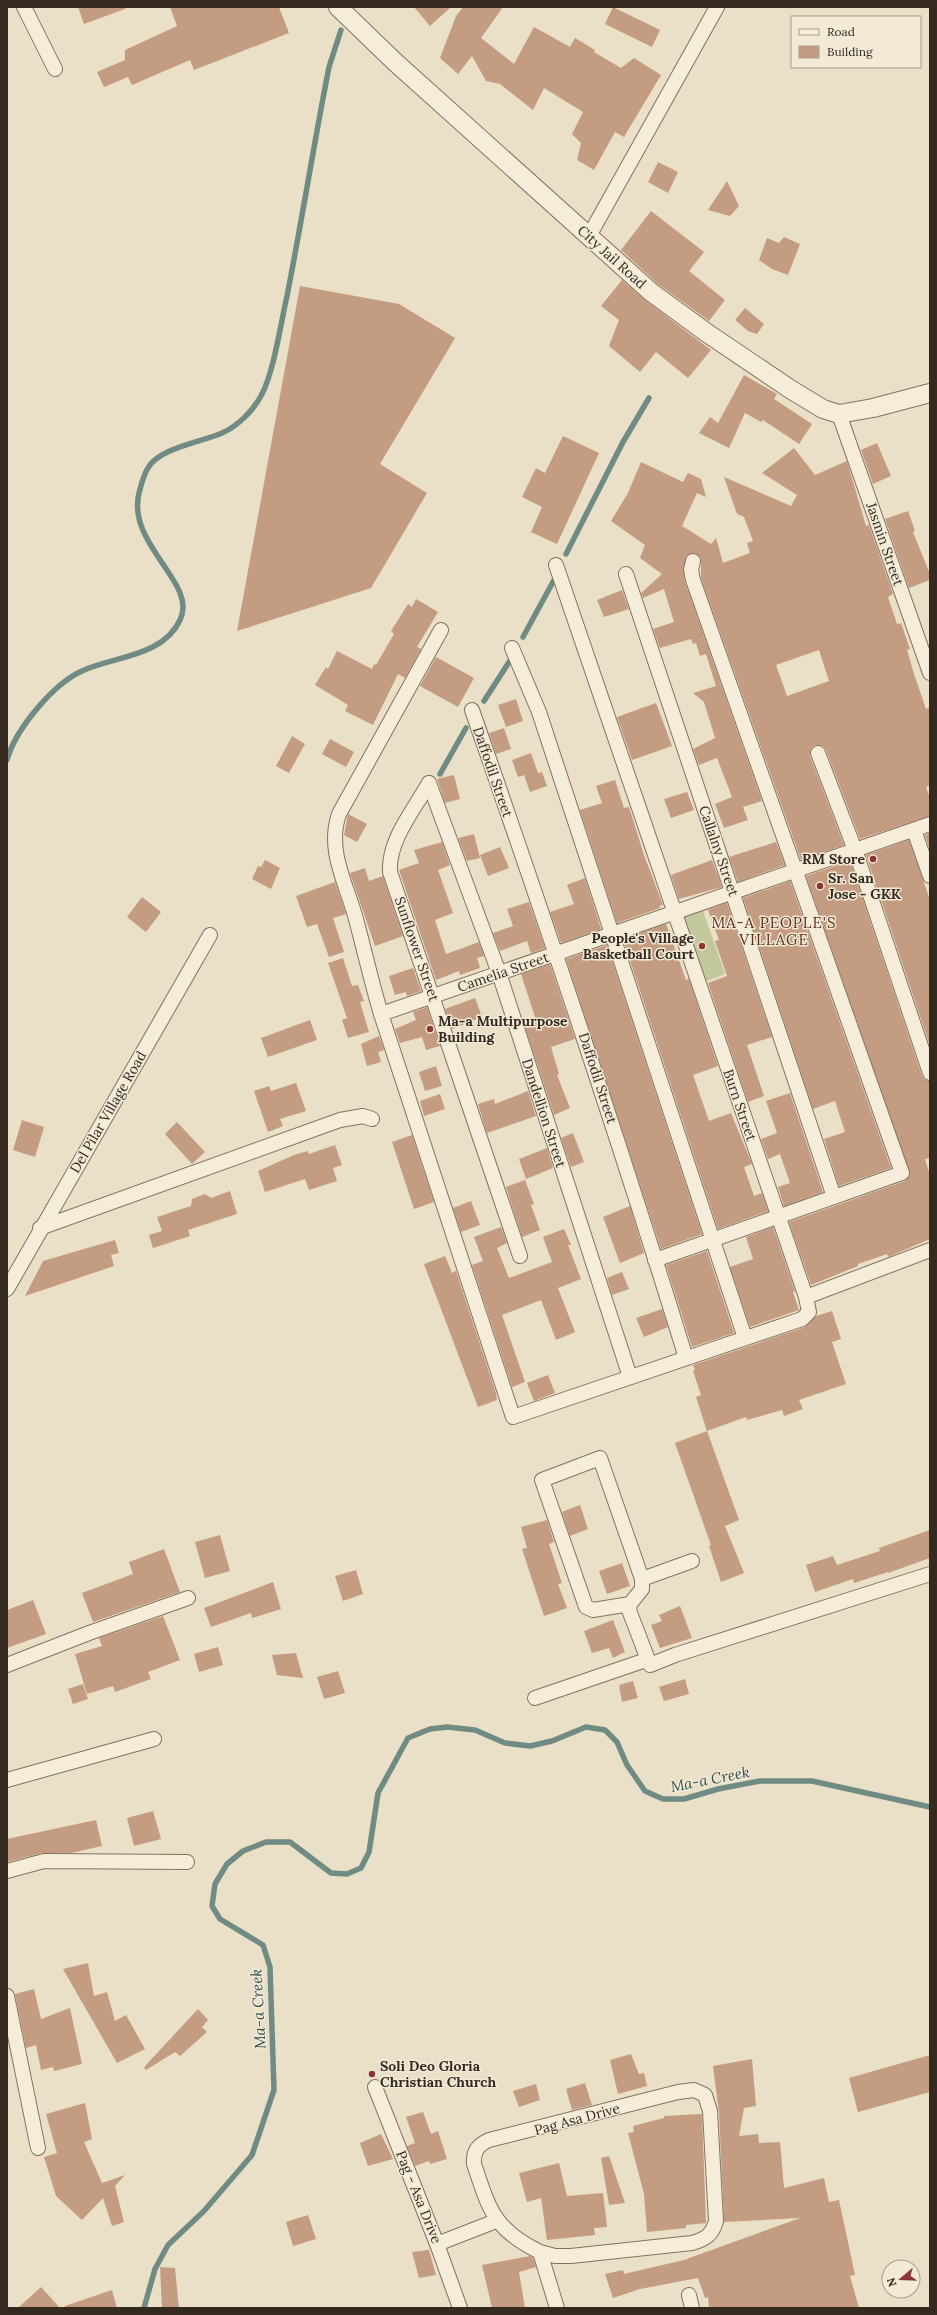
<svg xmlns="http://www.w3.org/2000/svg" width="937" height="2315" font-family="Lora,serif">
<rect width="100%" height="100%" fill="#eadfc7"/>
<polygon fill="#c2c79c" points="703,911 725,974 701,983 679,919"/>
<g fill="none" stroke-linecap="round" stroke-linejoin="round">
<g stroke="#6f8b84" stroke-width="5.5">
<polyline points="566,554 623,442 649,398"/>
<polyline points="523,637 554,580"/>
<polyline points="484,701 511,659"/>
<path d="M7 760C15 730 53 684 82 671 114 656 163 657 180 620 199 582 123 544 140 489 142 482 144 474 148 468 159 448 202 442 222 433 238 426 254 410 262 394 274 371 281 322 287 296 302 220 314 143 329 67L341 30"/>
<polyline points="440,774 466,728"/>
<polyline points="144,2308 155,2269 168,2245 204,2211 252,2155 274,2090 270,1967 263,1945 220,1919 212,1906 215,1884 227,1864 243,1851 266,1842 290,1842 331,1873 347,1874 361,1868 369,1852 378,1793 408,1738 430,1729 447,1727 475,1730 505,1743 530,1746 552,1741 586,1727 605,1730 617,1742 627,1765 645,1791 663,1799 684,1799 718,1789 760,1781 812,1781 930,1807"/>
</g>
</g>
<g fill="#c49c81" fill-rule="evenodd">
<polygon points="78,7 125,7 125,9 84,24"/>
<polygon points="170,7 279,7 289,33 194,70 190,60 132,85 128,77 104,87 97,72 125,60 125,50 177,26"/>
<polygon points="414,7 451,7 430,26"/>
<polygon points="463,7 503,7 481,38 514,64 534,27 570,47 575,38 595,50 594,52 621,68 634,58 661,75 624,137 615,132 594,170 577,160 581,143 572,134 583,112 544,88 533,110 500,84 486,81 472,56 458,74 440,58 456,16"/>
<polygon points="613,7 660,30 652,47 605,24"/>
<polygon points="658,162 678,172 668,193 648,182"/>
<polygon points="727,181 739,206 730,216 708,210"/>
<polygon points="651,211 704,252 689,271 725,300 709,321 658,284 621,250"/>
<polygon points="784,237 800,244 788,275 772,269 759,260 767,238 779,243"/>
<polygon points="622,280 645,300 711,350 688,378 656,352 640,372 609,346 619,320 601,306"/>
<polygon points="300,286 399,304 455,338 380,464 427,493 371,588 237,631"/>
<polygon points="745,308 764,324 757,334 748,331 735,320"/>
<polygon points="744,375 777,394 774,399 812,424 799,444 763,420 761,422 745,413 729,448 699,433 710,417 718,423"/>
<polygon points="563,436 599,453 557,544 531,532 542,507 522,497 536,468 545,473"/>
<polygon points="877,443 891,476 873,484 861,450"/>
<path d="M794 448 815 475 847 461 866 526 869 525 893 594 888 597 897 624 901 623 910 649 907 650 914 674 926 709 930 707V785L926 787 930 798V816L860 839 826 750 823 746 815 745 811 748 810 756 844 845 801 860 701 578V558L694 553 687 556 683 568 685 582 762 801 743 807 748 820 724 828 715 804 732 797 717 758 699 765 693 749 715 738 704 702 693 693 716 686 706 654 700 656 696 643 693 644 691 639 660 648 653 629 674 622 664 589 643 598 641 593 662 574 640 558 645 545 611 521 628 493 641 462 683 482 688 473 701 479 706 497 697 493 682 526 711 544 716 538 723 563 750 553 747 543 753 541 744 517 737 514 724 477 791 506 797 495 762 473ZM819 650 829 681 787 696 776 665Z"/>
<polygon points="908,511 915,531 913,532 930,574 930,580 909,588 885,519"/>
<polygon points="622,590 629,609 604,617 597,600"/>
<polygon points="416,599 438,612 417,647 421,649 405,678 398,674 373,725 345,711 348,705 315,685 326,667 328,669 337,651 372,669 374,664 376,665 394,634 391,631 408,604 412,607"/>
<polygon points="436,657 474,678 458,707 420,686"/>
<polygon points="516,699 523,721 506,727 498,705"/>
<polygon points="656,703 672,746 632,760 617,717"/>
<polygon points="504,728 511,749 496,754 489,733"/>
<polygon points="292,736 305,744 289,773 276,766"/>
<polygon points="330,739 354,752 346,767 322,754"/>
<polygon points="531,753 538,773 542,772 547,786 530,792 524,775 518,777 512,760"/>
<polygon points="454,775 460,799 445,803 437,779"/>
<polygon points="615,780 624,808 629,807 644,855 663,905 659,906 660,908 617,923 580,810 602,803 596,786"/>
<polygon points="687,792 694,810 671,818 664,799"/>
<polygon points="348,814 367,824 357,842 344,835"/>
<polygon points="930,833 930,850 925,835"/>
<polygon points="474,834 480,858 467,861 458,838"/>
<polygon points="909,840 930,900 930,1046 866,855"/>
<polygon points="442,842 450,865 438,870 453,913 435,920 446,954 479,942 484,956 477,958 480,968 460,975 459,971 436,980 399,870 419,863 414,850"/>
<polygon points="776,842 785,865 738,882 729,857"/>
<polygon points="500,847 509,868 488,876 480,855"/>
<polygon points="265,860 280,868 271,889 252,879 258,866 261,867"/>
<polygon points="712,860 722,887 679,899 671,875"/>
<polygon points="850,861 922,1076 925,1080 930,1081 930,1158 925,1159 930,1175 930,1239 888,1257 887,1254 858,1264 858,1266 811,1285 789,1222 905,1181 910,1174 806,876"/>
<polygon points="365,868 369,881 383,876 403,936 375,946 350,873"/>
<polygon points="585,878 601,929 561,943 550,912 574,904 567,885"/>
<polygon points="790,881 891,1168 839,1186 824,1139 845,1132 835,1101 813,1109 743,898"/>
<polygon points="335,882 346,914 333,918 344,952 329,957 317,924 307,927 296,896"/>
<polygon points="142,897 161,912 146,932 127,917"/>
<polygon points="529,902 545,948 531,953 527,941 500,951 493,933 513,926 507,909"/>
<polygon points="727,903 772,1037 747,1045 764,1096 748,1102 708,983 727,976 715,941 719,940 708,910"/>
<polygon points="666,924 686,980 689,979 718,1066 693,1075 709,1121 731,1113 752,1164 744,1167 754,1196 762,1193 768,1211 718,1229 623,939"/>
<polygon points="607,945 702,1234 661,1249 566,959"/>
<polygon points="343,958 352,986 358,985 364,1001 360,1002 369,1032 348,1038 342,1020 347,1018 328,963"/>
<polygon points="550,964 575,1039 551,1047 559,1074 557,1075 570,1108 554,1115 524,1024 536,1020 521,974"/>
<polygon points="413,968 421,991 407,996 406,992 395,995 389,976"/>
<polygon points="475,998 482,1017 452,1029 445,1009"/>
<polygon points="427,1007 440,1046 426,1050 422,1037 400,1043 395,1029 416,1020 413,1012"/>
<polygon points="310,1020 317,1040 268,1057 261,1038"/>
<polygon points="379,1036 384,1050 378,1052 381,1062 367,1066 361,1044"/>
<polygon points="436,1066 442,1086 425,1091 419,1072"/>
<polygon points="296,1083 306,1111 280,1119 283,1126 268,1132 254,1091 269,1086 271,1091"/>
<polygon points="528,1091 536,1116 487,1133 478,1104 494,1099 495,1104"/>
<polygon points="790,1093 823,1192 784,1206 778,1187 790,1183 780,1154 768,1159 761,1139 777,1133 766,1101"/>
<polygon points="440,1094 445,1109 424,1116 420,1101"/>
<polygon points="22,1120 44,1127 35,1157 13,1150"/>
<polygon points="177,1122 205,1152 192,1164 165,1134"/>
<polygon points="573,1133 584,1162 571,1167 561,1138"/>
<polygon points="412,1135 434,1202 414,1209 392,1142"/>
<polygon points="335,1145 342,1165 333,1168 337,1181 309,1190 305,1179 265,1192 258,1171 294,1155 308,1151 309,1154"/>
<polygon points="547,1148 553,1168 526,1179 519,1159"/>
<polygon points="525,1180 534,1204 531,1205 540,1230 522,1237 506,1187"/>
<polygon points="230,1191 237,1214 188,1230 190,1236 153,1248 149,1235 162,1231 157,1217 191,1206 192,1199 205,1194 211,1198"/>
<polygon points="471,1201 480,1225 461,1232 453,1208"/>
<polygon points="630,1206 644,1253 620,1263 603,1217"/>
<polygon points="501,1227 507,1243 497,1248 509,1278 552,1262 543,1237 564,1229 571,1245 568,1245 581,1279 558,1288 575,1332 556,1340 541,1300 502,1315 525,1382 512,1387 472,1265 483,1261 474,1237"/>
<polygon points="773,1227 795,1291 793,1292 799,1310 750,1327 730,1267 753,1259 746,1237"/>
<polygon points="115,1240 119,1253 111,1255 114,1266 25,1296 43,1261"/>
<polygon points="707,1251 734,1333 692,1347 666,1265"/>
<polygon points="445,1256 452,1273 456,1271 496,1393 497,1400 478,1407 424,1264"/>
<polygon points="622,1272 629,1289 612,1295 607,1278"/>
<polygon points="662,1309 668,1327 644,1337 636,1318"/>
<polygon points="832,1311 841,1339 832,1342 846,1384 799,1400 803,1409 784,1416 782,1410 747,1420 746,1417 707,1431 696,1397 701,1395 693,1371 695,1370 693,1365 805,1327 816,1316"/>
<polygon points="548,1375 555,1393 534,1401 527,1383"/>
<polygon points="707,1431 739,1520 725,1526 744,1573 721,1582 709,1546 711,1545 675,1443"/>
<polygon points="580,1505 588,1529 570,1536 562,1512"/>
<polygon points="547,1520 554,1542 549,1544 562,1583 558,1584 567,1608 544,1616 522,1549 527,1548 521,1527"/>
<polygon points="930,1530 930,1558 888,1573 888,1572 854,1583 853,1579 815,1592 806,1565 833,1556 837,1565 880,1551 879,1548"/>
<polygon points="220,1535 230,1571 205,1578 195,1542"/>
<polygon points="164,1549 180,1592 93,1622 82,1593 133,1574 129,1562"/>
<polygon points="622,1563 630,1586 607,1594 599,1571"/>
<polygon points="356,1570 363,1594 343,1601 335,1576"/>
<polygon points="273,1582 281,1609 252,1618 251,1613 211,1627 204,1608"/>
<polygon points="33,1600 46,1634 7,1648 7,1610"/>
<polygon points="680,1606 692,1638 660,1648 651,1625 662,1621 659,1615"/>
<polygon points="163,1616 180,1660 148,1672 151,1679 115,1692 113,1686 87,1694 75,1654 102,1646 99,1638"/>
<polygon points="613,1620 625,1652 613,1658 609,1648 592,1653 584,1631"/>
<polygon points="218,1647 223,1665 199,1672 194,1654"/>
<polygon points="296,1653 303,1678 277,1675 272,1655"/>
<polygon points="338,1671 345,1693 324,1699 317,1677"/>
<polygon points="685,1679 689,1694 664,1701 659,1687"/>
<polygon points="633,1681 638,1698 622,1702 619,1685"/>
<polygon points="83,1684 88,1699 73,1704 68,1689"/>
<polygon points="153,1811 161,1839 134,1846 127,1818"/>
<polygon points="96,1820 102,1846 71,1853 42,1853 7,1862 7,1839"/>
<polygon points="88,1963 94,1996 107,1992 115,2021 126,2015 145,2049 117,2063 63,1969"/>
<polygon points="34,1989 41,2019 70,2008 82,2064 54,2071 53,2067 41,2070 36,2045 26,2048 15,1994"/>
<polygon points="198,2009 208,2020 202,2027 207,2032 180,2056 175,2052 146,2070 144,2068 146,2065"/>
<polygon points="631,2054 639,2074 644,2073 647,2086 618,2094 610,2060"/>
<polygon points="930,2055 930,2092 858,2112 849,2078"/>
<polygon points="752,2059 756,2106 744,2108 739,2136 758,2134 759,2143 780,2142 784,2188 824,2178 829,2202 839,2200 855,2275 850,2276 859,2308 709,2308 708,2297 705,2298 698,2278 640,2289 613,2298 605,2274 623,2270 624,2274 684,2260 800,2218 724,2222 719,2113 713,2066"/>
<polygon points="585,2083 592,2105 572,2110 566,2089"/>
<polygon points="536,2084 540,2100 519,2107 513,2091"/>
<polygon points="85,2103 92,2139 84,2142 102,2183 125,2175 115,2186 124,2222 112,2226 103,2198 82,2220 56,2196 44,2157 57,2153 46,2114"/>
<polygon points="423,2112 431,2134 438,2131 447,2159 430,2164 429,2161 415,2166 407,2146 415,2143 406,2117"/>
<polygon points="702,2114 706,2223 686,2225 686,2228 647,2232 644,2194 628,2133 634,2132 633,2126 664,2118 664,2116"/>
<polygon points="381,2134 393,2159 368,2166 360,2143"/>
<polygon points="609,2156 625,2203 609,2205 601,2158"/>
<polygon points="559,2163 567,2196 603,2193 607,2227 594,2228 595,2235 547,2240 541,2198 527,2202 519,2173"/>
<polygon points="308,2215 316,2239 293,2246 286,2222"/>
<polygon points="429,2250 436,2275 419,2278 412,2252"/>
<polygon points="530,2256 533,2258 536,2267 519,2272 525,2308 492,2308 482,2265"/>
<polygon points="160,2267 175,2268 179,2308 162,2308"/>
<polygon points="41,2287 60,2308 18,2308"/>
<polygon points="112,2290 117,2308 65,2308 65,2306"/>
</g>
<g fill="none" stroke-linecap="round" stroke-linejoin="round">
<defs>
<g id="minor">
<polyline points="24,7 55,69"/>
<polyline points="589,236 717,7"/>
<polyline points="839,414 930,673"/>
<polyline points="626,574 834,1197"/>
<path d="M441 630 339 814C326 852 348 886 357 923 365 953 372 984 381 1014L513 1417 802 1319 809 1312 806 1297 556 565"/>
<polyline points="512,648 539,712 745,1338"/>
<path d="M472 710C547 925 619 1140 686 1358"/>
<polyline points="818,753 855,850 930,1073"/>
<polyline points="429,783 499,973 630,1377"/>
<path d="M429 783C414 810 388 840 390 872L520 1256"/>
<polyline points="914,830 930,876"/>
<polyline points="381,1014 930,824"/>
<polyline points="40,1228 340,1120 363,1116 372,1119"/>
<polyline points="655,1260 902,1173 693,580 691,570 693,561"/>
<polyline points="7,1289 210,935"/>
<polyline points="806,1297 930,1250"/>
<polyline points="642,1579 692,1561"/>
<polyline points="630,1604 593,1610 586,1607 542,1480 600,1458 642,1579 642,1589 630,1604 629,1610 650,1665 675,1655 930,1574"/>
<polyline points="7,1665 89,1633 188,1598"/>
<polyline points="535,1698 646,1660"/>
<polyline points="7,1780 154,1739"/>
<polyline points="7,1871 44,1861 187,1862"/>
<polyline points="7,1996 38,2148"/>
<polyline points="375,2087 437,2244 460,2308"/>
<polyline points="437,2244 496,2221"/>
<path d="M540 2252 555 2256H571L692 2243C706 2239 712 2235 716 2221L710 2111 705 2095 694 2090 678 2092 489 2140C478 2145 473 2151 474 2164 489 2209 494 2230 540 2252L557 2308"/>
<polyline points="689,2295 692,2308"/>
</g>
<polyline id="tertiary" points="338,7 395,62 651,292 707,333 790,389 823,409 839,414 873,408 930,393"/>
</defs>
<use href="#minor" stroke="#84725e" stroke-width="16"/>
<use href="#tertiary" stroke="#84725e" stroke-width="20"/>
<use href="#minor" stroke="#f5edd9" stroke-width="14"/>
<use href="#tertiary" stroke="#f5edd9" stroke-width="18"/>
</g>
<g fill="#8c3436" stroke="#f2e9d6" stroke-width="1.5">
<circle cx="873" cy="859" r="4"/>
<circle cx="820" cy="886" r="4"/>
<circle cx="702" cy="946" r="4"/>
<circle cx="430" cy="1029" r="4"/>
<circle cx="372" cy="2074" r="4"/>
</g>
<g text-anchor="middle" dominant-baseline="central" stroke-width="3" stroke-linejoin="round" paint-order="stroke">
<g font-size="14" fill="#352a20" stroke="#f2e9d6">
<text transform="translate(612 257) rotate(42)">City Jail Road</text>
<text transform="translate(885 544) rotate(71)">Jasmin Street</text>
<text transform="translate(493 772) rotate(71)">Daffodil Street</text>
<text transform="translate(719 851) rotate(71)">Callalny Street</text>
<text transform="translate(417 949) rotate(71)">Sunflower Street</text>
<text transform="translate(503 972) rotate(-19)">Camelia Street</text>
<text transform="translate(598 1078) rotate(72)">Daffodil Street</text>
<text transform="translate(740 1105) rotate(71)">Burn Street</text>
<text transform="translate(108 1112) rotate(-60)">Del Pilar Village Road</text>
<text transform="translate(544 1113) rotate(72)">Dandellion Street</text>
<text transform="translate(577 2119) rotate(-15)">Pag Asa Drive</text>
<text transform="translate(419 2197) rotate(68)">Pag - Asa Drive</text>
</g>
<g font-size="14" font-weight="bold" fill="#352a20" stroke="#f2e9d6" text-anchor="start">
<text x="865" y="859" text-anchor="end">RM Store</text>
<text x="828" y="878">Sr. San<tspan x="828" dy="16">Jose - GKK</tspan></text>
<text x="694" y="938" text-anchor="end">People's Village<tspan x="694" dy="16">Basketball Court</tspan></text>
<text x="438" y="1021">Ma-a Multipurpose<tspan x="438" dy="16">Building</tspan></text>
<text x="380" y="2066">Soli Deo Gloria<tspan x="380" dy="16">Christian Church</tspan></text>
</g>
<g font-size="15" letter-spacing="1" fill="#5d3024" stroke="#f2e9d6">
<text x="774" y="922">MA-A PEOPLE'S<tspan x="774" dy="17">VILLAGE</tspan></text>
</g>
<g font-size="15" font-style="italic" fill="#315351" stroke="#f2e9d6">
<text transform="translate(710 1779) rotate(-11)">Ma-a Creek</text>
<text transform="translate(258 2009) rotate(-93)">Ma-a Creek</text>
</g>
</g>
<rect width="937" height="2315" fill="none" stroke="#352a20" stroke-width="16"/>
<rect x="791" y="16" width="130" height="52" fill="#f2e9d6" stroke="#a69d8d"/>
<rect x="799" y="29" width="20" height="6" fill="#f5edd9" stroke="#a69d8d"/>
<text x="827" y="36" font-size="12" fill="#352a20">Road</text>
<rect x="799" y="46" width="20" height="12" fill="#c49c81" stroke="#a69d8d"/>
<text x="827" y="56" font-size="12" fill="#352a20">Building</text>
<g transform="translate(901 2279) rotate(251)"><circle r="19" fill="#f2e9d6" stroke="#a69d8d"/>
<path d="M0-3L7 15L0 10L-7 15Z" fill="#8c3436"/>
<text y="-6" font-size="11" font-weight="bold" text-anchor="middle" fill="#352a20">N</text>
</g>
</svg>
